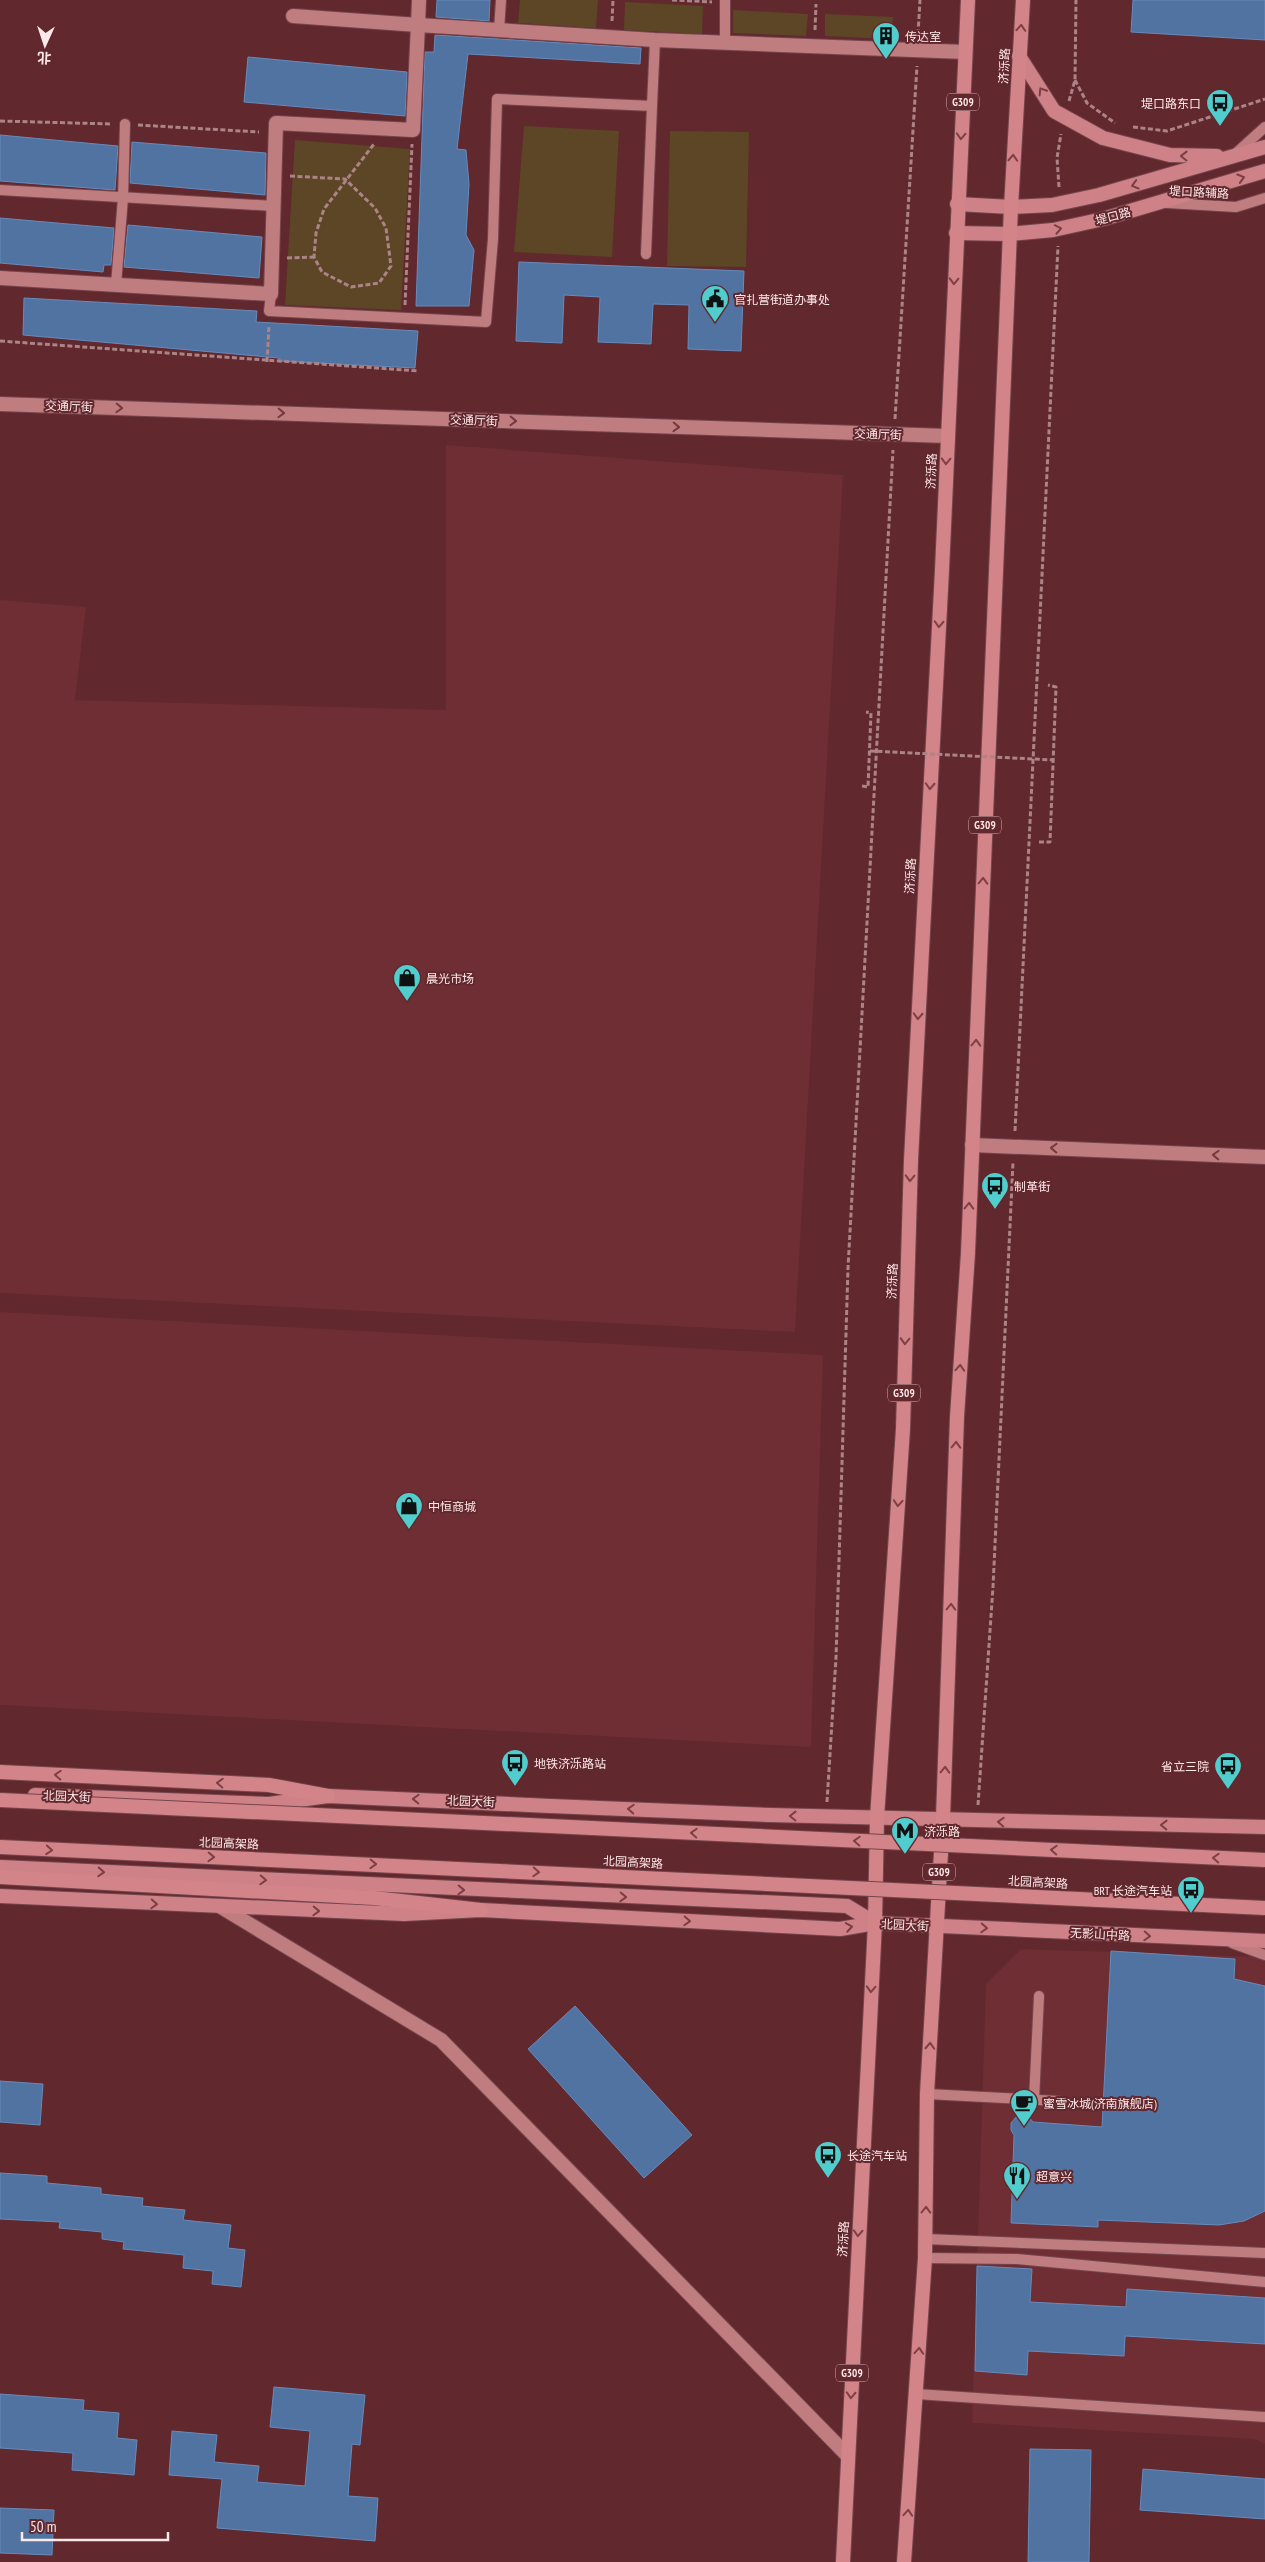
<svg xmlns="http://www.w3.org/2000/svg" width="1265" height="2562" font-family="'PT Sans Narrow','Noto Sans SC',sans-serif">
<rect width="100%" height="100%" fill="#61282e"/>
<g fill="#6f2d34">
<polygon points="446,445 843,475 795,1332 0,1293 0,600 86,607 75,700 446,710"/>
<polygon points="0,1312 823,1355 811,1747 0,1705"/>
<polygon points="1021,1949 1265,1957 1265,2444 1254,2439 972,2423 986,1984"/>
</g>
<g fill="#5c4625">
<polygon points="520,0 598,0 596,28 518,23"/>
<polygon points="625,2 703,6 702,34 624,30"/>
<polygon points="733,10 808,14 806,36 733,33"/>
<polygon points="825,14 893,17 891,39 825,36"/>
<polygon points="524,126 619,131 612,257 514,252"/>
<polygon points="670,131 749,132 746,267 667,266"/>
<polygon points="295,140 410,149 401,310 285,305"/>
</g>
<g fill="#5073a2" stroke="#678bbb">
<polygon points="437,0 490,0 489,21 436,17"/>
<polygon points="1133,0 1265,0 1265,40 1131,32"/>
<polygon points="435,35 641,48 640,64 468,54 457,149 466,150 469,184 466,235 474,250 469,306 416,306 425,52 434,52"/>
<polygon points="248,57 407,72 405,116 244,102"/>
<polygon points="0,135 118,146 115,190 0,181"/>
<polygon points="132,142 266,153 265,195 130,183"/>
<polygon points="0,218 114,228 111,265 104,265 103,272 0,263"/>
<polygon points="128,225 262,237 259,278 124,267"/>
<polygon points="519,262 744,271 741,351 688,349 689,305 653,304 651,344 598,342 600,297 564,295 562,343 516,341"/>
<polygon points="24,298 257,311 256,322 418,331 415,368 279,361 279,358 23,335"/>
<polygon points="1111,1951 1235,1959 1234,1979 1265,1986 1265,2211 1244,2221 1219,2225 1098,2220 1098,2227 1011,2223 1014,2135 1011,2130 1011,2123 1016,2117 1021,2115 1028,2116 1033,2122 1102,2127"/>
<polygon points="575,2006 692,2135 644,2178 528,2049"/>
<polygon points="0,2081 43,2084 40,2125 0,2122"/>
<polygon points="0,2173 47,2176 47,2183 101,2188 101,2194 143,2198 142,2206 185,2210 183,2220 231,2225 228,2248 245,2250 241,2287 212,2284 213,2271 183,2268 184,2255 123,2249 124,2242 102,2239 102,2232 59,2228 60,2222 0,2219"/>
<polygon points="977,2266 1032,2269 1030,2302 1126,2307 1127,2289 1265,2298 1265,2344 1125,2336 1124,2356 1028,2351 1027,2375 975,2371"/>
<polygon points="274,2387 365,2395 360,2445 352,2444 348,2496 378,2498 375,2541 217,2528 222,2479 169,2475 172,2431 217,2435 214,2462 259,2466 257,2482 305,2486 310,2431 270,2427"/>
<polygon points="0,2394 84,2400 83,2410 119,2413 117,2438 137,2440 134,2475 72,2470 73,2453 0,2448"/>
<polygon points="1030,2449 1091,2450 1089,2562 1028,2562"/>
<polygon points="1143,2469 1265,2479 1265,2519 1140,2510"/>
<polygon points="0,2508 54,2510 52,2555 0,2553"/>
</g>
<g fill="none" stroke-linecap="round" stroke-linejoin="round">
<defs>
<g id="service">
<polyline points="499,30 501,0"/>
<polyline points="725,42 725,0"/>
<polyline points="1234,155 1265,127"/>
<polyline points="0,190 274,206"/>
<polyline points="1167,203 1236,207 1265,198"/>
<polyline points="646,254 652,106"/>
<polyline points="116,285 123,198 125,124"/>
<polyline points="271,294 269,311 486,322 493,239 497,99 652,106 655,40"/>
<polyline points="1232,1943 1265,1955"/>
<polyline points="927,2094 1058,2101"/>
<polyline points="1034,2100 1039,1996"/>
<polyline points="925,2239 1265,2253"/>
<polyline points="925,2258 1017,2259 1265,2282"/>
<polyline points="916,2394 1265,2417"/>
</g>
<g id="minor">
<polyline points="293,16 418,25 419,0"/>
<polyline points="0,278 271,294 276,123 413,130 418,25 655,40 965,52"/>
<polyline points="0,404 947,436"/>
<polyline points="972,1145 1265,1157"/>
<polyline points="221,1907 441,2040 848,2456"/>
</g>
<g id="primary">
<polyline points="1019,56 1054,111 1103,138 1170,155 1217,156"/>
<polyline points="957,204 1011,207 1052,205 1099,195 1265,147"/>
<polyline points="956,233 1009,234 1053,230 1103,219 1265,171"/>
<path d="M35 1795 269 1804 328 1796C475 1802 623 1810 770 1815 935 1820 1100 1824 1265 1827"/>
<polyline points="0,1867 847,1906 875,1923"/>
<polyline points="0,1896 404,1914 481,1910 840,1929 875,1923 1265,1941"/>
</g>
<g id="trunk">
<polyline points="0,1772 269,1785 328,1796"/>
<polyline points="0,1877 374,1898 481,1910"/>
<polyline points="843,2562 875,1923 877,1818 903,1429 911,1160 942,570 968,0"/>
<polyline points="904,2562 925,2258 927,2094 943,1818 957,1417 968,1253 1011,207 1023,0"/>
</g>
</defs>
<use href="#service" stroke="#75454d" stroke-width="12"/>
<use href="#minor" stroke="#75454d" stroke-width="16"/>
<use href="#primary" stroke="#75454d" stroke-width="16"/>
<use href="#trunk" stroke="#75454d" stroke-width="16"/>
<g stroke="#ac8387" stroke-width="3" stroke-dasharray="5 2.5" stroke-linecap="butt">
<polyline points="672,0 712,2"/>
<polyline points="612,21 613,0"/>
<polyline points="815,30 816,4"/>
<polyline points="918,34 920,0"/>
<polyline points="1075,80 1087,103 1115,123"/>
<polyline points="1069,101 1075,80 1076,0"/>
<polyline points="0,121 112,124"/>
<polyline points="138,125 259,132"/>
<polyline points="1133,127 1167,131 1265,99"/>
<polyline points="290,176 345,179 375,208 386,228 391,266 379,283 351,287 322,272 314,257 316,233 324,209 374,144"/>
<polyline points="1059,187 1057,158 1061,134"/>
<polyline points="287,258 314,257"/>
<polyline points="405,305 412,144"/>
<polyline points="0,341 419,371"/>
<polyline points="267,362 269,325"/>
<polyline points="895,419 917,66"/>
<polyline points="862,786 868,787 871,713 866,712"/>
<polyline points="1039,842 1050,842 1056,687 1048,685"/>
<polyline points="1015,1131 1058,246"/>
<polyline points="827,1802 836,1658 848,1268 893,450"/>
<polyline points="978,1805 993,1587 1013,1162"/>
</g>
<use href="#service" stroke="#bf7d80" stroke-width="10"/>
<use href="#minor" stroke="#bf7d80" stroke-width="14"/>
<use href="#primary" stroke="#ce8287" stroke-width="14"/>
<use href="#trunk" stroke="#d38489" stroke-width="14"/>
<defs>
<g id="trunk-bridge">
<polyline points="0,1800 1265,1860"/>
<polyline points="0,1847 1265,1908"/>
</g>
</defs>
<use href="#trunk-bridge" stroke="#75454d" stroke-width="16" stroke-linecap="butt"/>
<polyline stroke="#ac8387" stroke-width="3" stroke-dasharray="5 2.5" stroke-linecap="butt" points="870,751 1054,760"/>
<use href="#trunk-bridge" stroke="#d38489" stroke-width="14"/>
</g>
<defs><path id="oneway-chevron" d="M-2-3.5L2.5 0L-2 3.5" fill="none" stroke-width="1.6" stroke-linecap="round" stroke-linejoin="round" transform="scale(1.25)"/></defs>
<g stroke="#7e3f45">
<use href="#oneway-chevron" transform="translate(1021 28) rotate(-86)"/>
<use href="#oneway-chevron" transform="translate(961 136) rotate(93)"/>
<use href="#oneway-chevron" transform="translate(1013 158) rotate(-87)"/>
<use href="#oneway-chevron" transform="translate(954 281) rotate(92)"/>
<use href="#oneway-chevron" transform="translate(946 461) rotate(92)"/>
<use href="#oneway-chevron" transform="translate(939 624) rotate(93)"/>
<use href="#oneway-chevron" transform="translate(930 786) rotate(93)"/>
<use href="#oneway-chevron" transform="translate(983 881) rotate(-88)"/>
<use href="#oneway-chevron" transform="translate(918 1016) rotate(93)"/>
<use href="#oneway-chevron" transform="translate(976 1043) rotate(-88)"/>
<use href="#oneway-chevron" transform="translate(910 1178) rotate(92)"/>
<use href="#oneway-chevron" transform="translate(969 1206) rotate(-88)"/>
<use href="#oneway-chevron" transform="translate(905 1341) rotate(92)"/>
<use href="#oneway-chevron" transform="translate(960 1368) rotate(-86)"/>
<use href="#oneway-chevron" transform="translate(956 1445) rotate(-88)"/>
<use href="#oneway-chevron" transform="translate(898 1503) rotate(94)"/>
<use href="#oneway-chevron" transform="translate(951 1607) rotate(-88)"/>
<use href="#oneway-chevron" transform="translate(945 1770) rotate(-88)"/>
<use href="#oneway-chevron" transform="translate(58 1775) rotate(-177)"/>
<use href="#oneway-chevron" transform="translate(220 1783) rotate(-177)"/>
<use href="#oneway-chevron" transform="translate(694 1833) rotate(-177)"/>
<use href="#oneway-chevron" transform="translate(857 1841) rotate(-177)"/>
<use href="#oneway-chevron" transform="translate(49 1850) rotate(4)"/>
<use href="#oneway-chevron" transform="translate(1054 1850) rotate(-177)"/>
<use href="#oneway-chevron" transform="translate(211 1857) rotate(2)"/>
<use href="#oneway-chevron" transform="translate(1216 1858) rotate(-177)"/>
<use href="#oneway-chevron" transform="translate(373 1864) rotate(2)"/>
<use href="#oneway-chevron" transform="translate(536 1872) rotate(3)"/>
<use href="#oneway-chevron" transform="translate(871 1989) rotate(93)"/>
<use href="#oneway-chevron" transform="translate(930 2046) rotate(-87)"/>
<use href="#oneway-chevron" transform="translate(926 2210) rotate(-89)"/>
<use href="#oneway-chevron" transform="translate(858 2233) rotate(93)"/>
<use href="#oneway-chevron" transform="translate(919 2351) rotate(-86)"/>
<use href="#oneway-chevron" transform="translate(851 2395) rotate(93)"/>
<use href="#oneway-chevron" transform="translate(908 2513) rotate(-86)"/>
</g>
<g stroke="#7c3e44">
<use href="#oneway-chevron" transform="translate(1042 91) rotate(-122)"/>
<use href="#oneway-chevron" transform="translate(1184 156) rotate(-179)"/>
<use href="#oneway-chevron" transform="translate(1241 178) rotate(-17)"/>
<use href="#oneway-chevron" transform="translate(1135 185) rotate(164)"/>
<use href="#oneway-chevron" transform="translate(1058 229) rotate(-11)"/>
<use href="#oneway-chevron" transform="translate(416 1799) rotate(-178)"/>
<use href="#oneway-chevron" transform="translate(631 1809) rotate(-177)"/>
<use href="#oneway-chevron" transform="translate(793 1816) rotate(-179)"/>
<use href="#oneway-chevron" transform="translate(1001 1822) rotate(-177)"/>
<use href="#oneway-chevron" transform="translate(1164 1825) rotate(-179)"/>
<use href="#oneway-chevron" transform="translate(101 1872) rotate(3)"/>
<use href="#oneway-chevron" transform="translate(263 1880) rotate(3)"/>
<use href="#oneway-chevron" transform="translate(461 1890) rotate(2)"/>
<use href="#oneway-chevron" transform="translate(623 1897) rotate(2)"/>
<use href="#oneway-chevron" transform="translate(154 1904) rotate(3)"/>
<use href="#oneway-chevron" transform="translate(316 1911) rotate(2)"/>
<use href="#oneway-chevron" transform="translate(687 1921) rotate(3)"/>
<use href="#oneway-chevron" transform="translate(849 1927) rotate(-9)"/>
<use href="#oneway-chevron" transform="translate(984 1928) rotate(3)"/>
<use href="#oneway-chevron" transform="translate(1147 1936) rotate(3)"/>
</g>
<g stroke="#74393e">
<use href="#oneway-chevron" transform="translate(119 408) rotate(2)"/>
<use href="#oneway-chevron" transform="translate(281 413) rotate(2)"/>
<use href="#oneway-chevron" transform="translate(513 421) rotate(2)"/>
<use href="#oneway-chevron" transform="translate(676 427) rotate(2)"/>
<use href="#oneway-chevron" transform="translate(1054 1148) rotate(-178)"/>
<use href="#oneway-chevron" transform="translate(1216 1155) rotate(-178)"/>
</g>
<defs>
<symbol id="building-pin" viewBox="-11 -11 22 30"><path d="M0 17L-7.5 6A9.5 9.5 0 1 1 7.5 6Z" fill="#52cdce" stroke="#61282e"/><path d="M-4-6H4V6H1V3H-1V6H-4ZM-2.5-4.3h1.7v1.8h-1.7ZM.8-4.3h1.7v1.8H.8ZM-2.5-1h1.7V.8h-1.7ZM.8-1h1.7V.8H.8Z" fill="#111"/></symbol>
<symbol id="bus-pin" viewBox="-11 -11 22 30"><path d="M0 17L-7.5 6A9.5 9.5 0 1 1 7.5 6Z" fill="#52cdce" stroke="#61282e"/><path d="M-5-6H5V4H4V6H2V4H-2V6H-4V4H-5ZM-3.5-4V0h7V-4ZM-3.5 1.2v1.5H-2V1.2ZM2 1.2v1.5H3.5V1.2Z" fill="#111"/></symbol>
<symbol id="civic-pin" viewBox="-11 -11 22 30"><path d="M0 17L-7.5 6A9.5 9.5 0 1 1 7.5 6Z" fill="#52cdce" stroke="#61282e"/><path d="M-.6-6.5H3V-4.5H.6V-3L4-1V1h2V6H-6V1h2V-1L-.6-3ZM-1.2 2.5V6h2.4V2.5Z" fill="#111"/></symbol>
<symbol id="shop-pin" viewBox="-11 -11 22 30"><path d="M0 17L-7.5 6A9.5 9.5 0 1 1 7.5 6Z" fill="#52cdce" stroke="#61282e"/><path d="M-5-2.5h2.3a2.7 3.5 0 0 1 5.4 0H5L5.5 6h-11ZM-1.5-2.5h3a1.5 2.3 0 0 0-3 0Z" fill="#111"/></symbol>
<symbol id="metro-pin" viewBox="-11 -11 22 30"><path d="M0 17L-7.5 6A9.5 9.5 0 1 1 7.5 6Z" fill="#52cdce" stroke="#61282e"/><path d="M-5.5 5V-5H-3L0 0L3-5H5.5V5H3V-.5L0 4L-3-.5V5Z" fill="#111"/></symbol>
<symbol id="cafe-pin" viewBox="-11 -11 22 30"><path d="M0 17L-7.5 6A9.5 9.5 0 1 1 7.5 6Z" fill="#52cdce" stroke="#61282e"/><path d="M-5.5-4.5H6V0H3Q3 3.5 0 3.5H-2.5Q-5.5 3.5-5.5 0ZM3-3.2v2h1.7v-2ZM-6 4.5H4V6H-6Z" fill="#111"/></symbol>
<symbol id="restaurant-pin" viewBox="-11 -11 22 30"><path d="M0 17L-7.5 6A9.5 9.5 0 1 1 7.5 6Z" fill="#52cdce" stroke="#61282e"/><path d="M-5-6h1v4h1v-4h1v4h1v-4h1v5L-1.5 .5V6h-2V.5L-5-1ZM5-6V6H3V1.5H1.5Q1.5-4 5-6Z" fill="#111"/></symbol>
</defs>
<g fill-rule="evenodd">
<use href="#building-pin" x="870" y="20" width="32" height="43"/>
<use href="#bus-pin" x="1204" y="87" width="32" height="43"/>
<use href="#civic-pin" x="699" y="283" width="32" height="43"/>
<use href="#shop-pin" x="391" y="962" width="32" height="43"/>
<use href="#bus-pin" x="979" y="1170" width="32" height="43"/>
<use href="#shop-pin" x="393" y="1490" width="32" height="43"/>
<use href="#bus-pin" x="499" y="1747" width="32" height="43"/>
<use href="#bus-pin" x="1212" y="1750" width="32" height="43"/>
<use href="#metro-pin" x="889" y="1815" width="32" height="43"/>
<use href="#bus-pin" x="1175" y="1874" width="32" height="43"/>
<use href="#cafe-pin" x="1008" y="2087" width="32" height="43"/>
<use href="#bus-pin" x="812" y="2139" width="32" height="43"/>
<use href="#restaurant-pin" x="1001" y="2160" width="32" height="43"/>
</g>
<g text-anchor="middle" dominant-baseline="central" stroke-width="4" stroke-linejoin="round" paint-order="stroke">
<g fill="#61282e" stroke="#d0aeb1" stroke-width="1">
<rect x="947" y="93.5" width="32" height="17" rx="4"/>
<rect x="969" y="816.5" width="32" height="17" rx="4"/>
<rect x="888" y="1384.5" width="32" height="17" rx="4"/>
<rect x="923" y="1863.5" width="32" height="17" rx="4"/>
<rect x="836" y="2364.5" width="32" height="17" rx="4"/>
</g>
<g font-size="11" font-weight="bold" fill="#ffe8e9">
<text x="963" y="102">G309</text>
<text x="985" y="825">G309</text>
<text x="904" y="1393">G309</text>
<text x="939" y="1872">G309</text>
<text x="852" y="2373">G309</text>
</g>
<g font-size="12" fill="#ffe8e9" stroke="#61282e" text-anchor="start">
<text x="905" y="36">传达室</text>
<text x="1201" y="103" text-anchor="end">堤口路东口</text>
<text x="734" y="299">官扎营街道办事处</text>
<text x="426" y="978">晨光市场</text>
<text x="1014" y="1186">制革街</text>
<text x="428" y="1506">中恒商城</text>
<text x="534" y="1763">地铁济泺路站</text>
<text x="1209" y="1766" text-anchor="end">省立三院</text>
<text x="924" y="1831">济泺路</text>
<text x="1172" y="1890" text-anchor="end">BRT 长途汽车站</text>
<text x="1043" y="2103">蜜雪冰城(济南旗舰店)</text>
<text x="847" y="2155">长途汽车站</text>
<text x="1036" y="2176">超意兴</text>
</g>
<g font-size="12" fill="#ffe8e9" stroke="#61282e">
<text transform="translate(1004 66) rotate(-87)">济泺路</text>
<text transform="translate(1199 192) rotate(3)">堤口路辅路</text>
<text transform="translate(1113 216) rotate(-15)">堤口路</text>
<text transform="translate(69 406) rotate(2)">交通厅街</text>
<text transform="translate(474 420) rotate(2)">交通厅街</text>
<text transform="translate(878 434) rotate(2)">交通厅街</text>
<text transform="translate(931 471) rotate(-88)">济泺路</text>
<text transform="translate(910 876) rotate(-87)">济泺路</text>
<text transform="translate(892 1281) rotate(-88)">济泺路</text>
<text transform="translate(67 1796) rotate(2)">北园大街</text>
<text transform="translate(471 1801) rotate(2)">北园大街</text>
<text transform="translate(229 1843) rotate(2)">北园高架路</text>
<text transform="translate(633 1862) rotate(3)">北园高架路</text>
<text transform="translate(1038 1882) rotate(3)">北园高架路</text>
<text transform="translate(905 1925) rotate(3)">北园大街</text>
<text transform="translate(1100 1934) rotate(3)">无影山中路</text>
<text transform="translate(843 2239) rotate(-87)">济泺路</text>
</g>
</g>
<g transform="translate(45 45) rotate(183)" stroke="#61282e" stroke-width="4" paint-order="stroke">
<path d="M0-4L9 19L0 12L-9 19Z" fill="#ffe8e9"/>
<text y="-8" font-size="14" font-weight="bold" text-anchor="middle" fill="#ffe8e9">北</text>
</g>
<path d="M22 2532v8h146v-8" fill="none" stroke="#ffe8e9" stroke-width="2.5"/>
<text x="30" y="2532" font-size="15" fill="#ffe8e9" stroke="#61282e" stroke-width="4" paint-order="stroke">50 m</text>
</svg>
